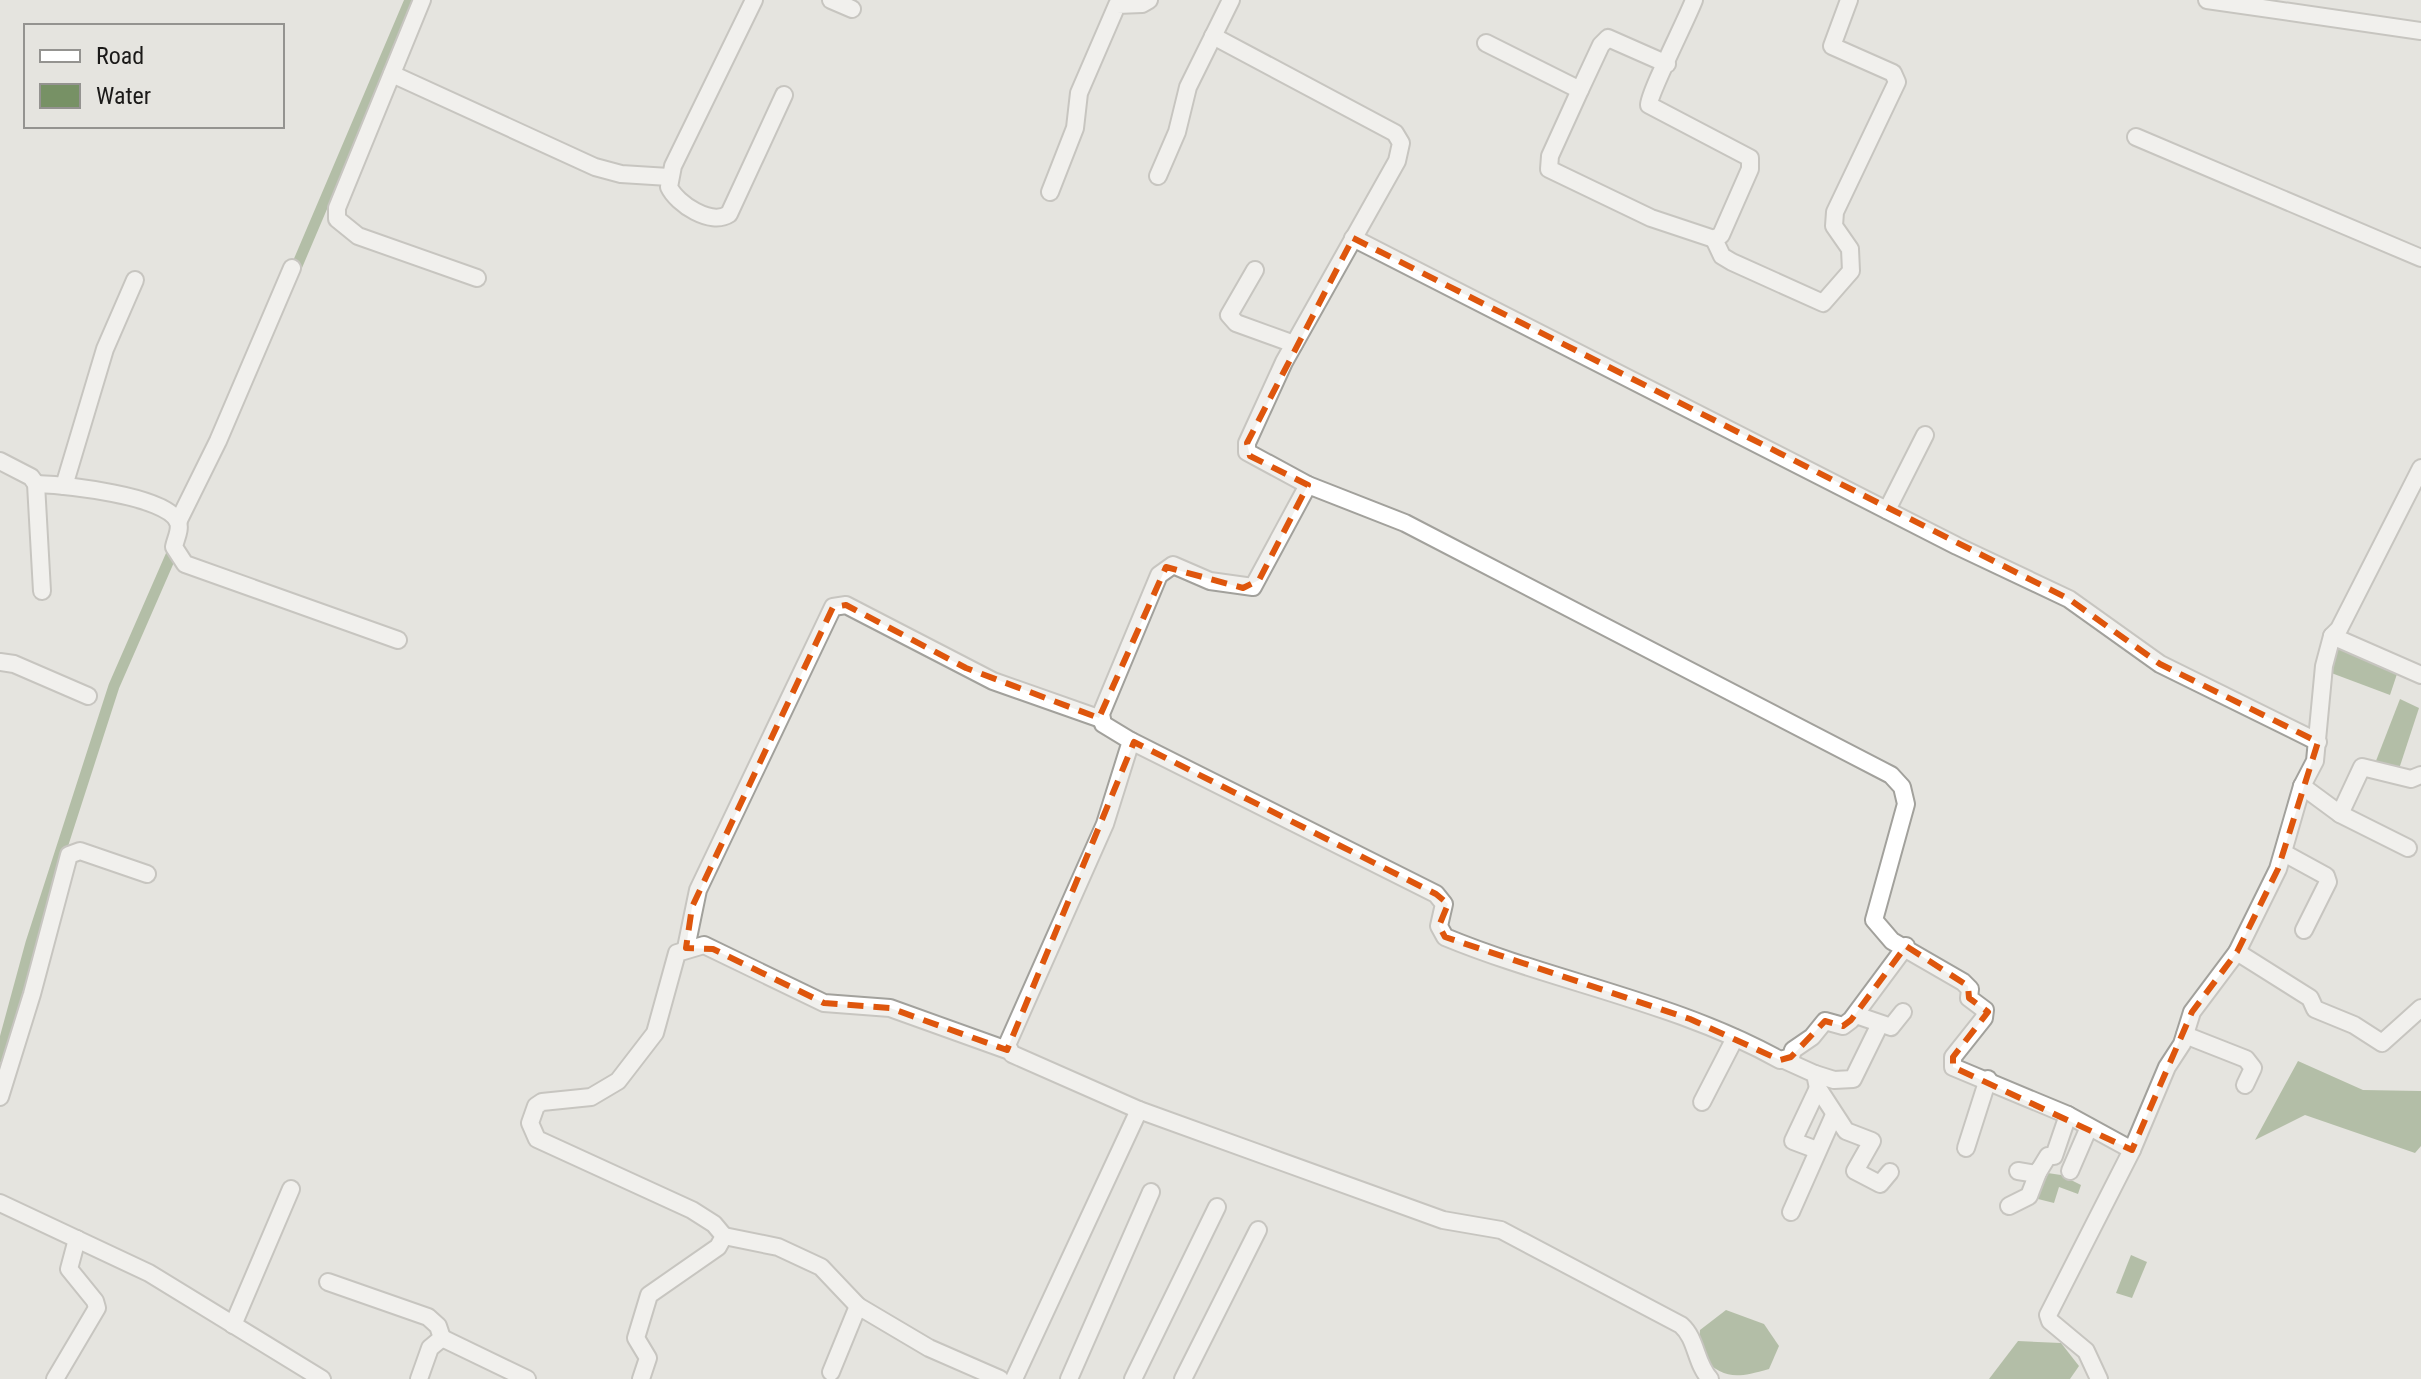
<svg xmlns="http://www.w3.org/2000/svg" width="2421" height="1379" font-family="'Roboto Condensed',sans-serif">
<rect width="100%" height="100%" fill="#e5e4df"/>
<g fill="#779165">
<polygon points="2334,640 2399,668 2390,695 2326,671"/>
<polygon points="2400,699 2419,708 2398,772 2374,766"/>
<polygon points="2298,1061 2363,1090 2421,1091 2421,1146 2415,1153 2305,1115 2255,1140"/>
<polygon points="2041,1172 2061,1175 2081,1185 2078,1194 2059,1187 2054,1203 2030,1197"/>
<polygon points="2131,1255 2147,1262 2132,1298 2116,1293"/>
<path d="M1726 1310 1764 1324 1779 1346 1769 1369C1733 1379 1727 1379 1698 1356L1700 1330Z"/>
<polygon points="2018,1341 2061,1343 2079,1366 2070,1379 1989,1379"/>
</g>
<g fill="none" stroke-linecap="round" stroke-linejoin="round">
<g stroke="#779165" stroke-width="11">
<polyline points="293,275 410,0"/>
<polyline points="0,1057 31,943 114,686 176,544"/>
</g>
<defs>
<g id="minor">
<polyline points="422,0 337,208 337,219 358,236 477,278"/>
<path d="M754 0 673 166 669 187C677 204 711 226 729 214L784 95"/>
<polyline points="831,0 852,9"/>
<path d="M1694 0C1687 19 1649 93 1649 105L1750 158V169L1721 235 1714 239 1722 256 1732 262 1823 303 1851 271 1850 249 1834 226 1835 212 1897 82 1893 73 1832 46 1849 0"/>
<polyline points="2207,0 2421,31"/>
<polyline points="1213,36 1395,133 1401,143 1397,161 1284,362 1247,443 1247,452 1308,485 1405,523 1891,775 1902,787 1906,804 1874,920 1892,941 1963,982 1970,989 1969,998 1985,1010 1984,1018 1953,1057 1953,1067 2068,1115 2132,1150"/>
<polyline points="1486,43 1580,90 1601,45 1608,38 1667,64"/>
<polyline points="392,74 595,167 621,174 669,177"/>
<polyline points="1580,90 1550,156 1549,169 1651,218 1714,239"/>
<polyline points="2136,137 2421,258"/>
<polyline points="1158,176 1177,132 1188,87 1231,0"/>
<polyline points="1050,192 1075,128 1079,93 1117,5 1142,4 1149,0"/>
<polyline points="1353,238 1957,546 2069,599 2160,664 2318,742"/>
<polyline points="1255,270 1229,315 1236,323 1294,344"/>
<polyline points="0,461 31,477 36,484 42,591"/>
<path d="M36 484C63 485 167 495 178 522 181 530 175 540 174 547L185 564 398 640"/>
<polyline points="64,486 105,349 135,280"/>
<polyline points="1887,510 1925,435"/>
<polyline points="178,522 218,441 292,268"/>
<polyline points="2332,636 2421,675"/>
<polyline points="0,662 14,664 88,696"/>
<path d="M1131 741 1436 894 1444 904 1439 926 1445 937C1554 982 1676 1002 1780 1060L1791 1057 1793 1050 1812 1037 1825 1021 1843 1026 1851 1020 1906 946"/>
<polyline points="2302,786 2340,814 2408,848"/>
<polyline points="2340,814 2362,767 2411,779 2421,775"/>
<polyline points="2284,853 2326,876 2328,882 2304,930"/>
<polyline points="686,948 698,890 833,607 846,605 993,681 1101,719"/>
<polyline points="2237,952 2310,998 2315,1009 2354,1025 2382,1043 2421,1008"/>
<polyline points="1856,1015 1891,1027 1903,1012"/>
<polyline points="2185,1035 2246,1059 2253,1068 2245,1085"/>
<polyline points="1784,1060 1815,1074 1818,1088 1846,1131 1872,1141 1855,1171 1880,1184 1890,1172"/>
<polyline points="1815,1074 1834,1080 1853,1079 1880,1024"/>
<polyline points="0,1097 32,994 69,855 80,851 147,874"/>
<polyline points="1702,1102 1735,1038"/>
<path d="M1139 1110 1443 1220 1501 1230 1681 1325C1697 1339 1695 1363 1710 1379"/>
<polyline points="1966,1148 1988,1079"/>
<polyline points="1817,1150 1793,1141 1818,1088"/>
<polyline points="2018,1171 2037,1174 2048,1156 2054,1156 2068,1115"/>
<polyline points="2070,1171 2089,1127"/>
<polyline points="0,1203 149,1273 322,1379"/>
<polyline points="2009,1206 2029,1196 2039,1170"/>
<polyline points="1791,1212 1834,1115"/>
<polyline points="724,1236 778,1247 821,1267 858,1306"/>
<polyline points="328,1282 428,1317 438,1326 442,1338"/>
<polyline points="233,1325 291,1189"/>
<polyline points="831,1372 858,1306 929,1348 1000,1379"/>
<polyline points="55,1379 97,1308 95,1301 69,1269 77,1239"/>
<polyline points="419,1379 430,1348 442,1338 527,1379"/>
<polyline points="641,1379 648,1358 636,1338 649,1295 718,1247 724,1236 714,1224 692,1210 537,1139 530,1123 536,1106 542,1102 591,1097 618,1081 655,1033 677,953 704,945 824,1003 890,1008 1007,1050"/>
<polyline points="1014,1379 1139,1110 1012,1054 1007,1045 1105,824 1131,741 1103,724 1101,714 1159,575 1173,565 1210,581 1253,587 1308,485"/>
<polyline points="1069,1379 1151,1192"/>
<polyline points="1133,1379 1217,1207"/>
<polyline points="1183,1379 1258,1230"/>
<polyline points="2099,1379 2086,1351 2050,1321 2048,1315 2132,1150 2167,1067 2182,1044 2192,1012 2237,952 2278,869 2302,786 2315,761 2324,666 2332,636 2339,629 2421,468"/>
</g>
</defs>
<use href="#minor" stroke="#a2a19c" stroke-width="20"/>
<use href="#minor" stroke="#fff" stroke-width="16"/>
</g>
<path d="M0 0H2421V1379H0ZM1353 238 2069 599 2160 664 2318 742 2278 869 2237 952 2192 1012 2132 1150 1953 1067V1057L1988 1012 1969 998 1968 986 1906 946 1851 1020 1843 1026 1825 1021 1791 1057 1780 1060 1690 1019 1445 937 1439 926 1448 904 1436 894 1134 742 1007 1050 890 1008 824 1003 713 949 686 948 692 907 833 607 846 605 966 668 1099 718 1166 567 1243 588 1259 580 1308 485 1250 456 1247 443Z" fill="#e5e4df" fill-opacity=".55" fill-rule="evenodd"/>
<path fill="none" stroke="#de560d" stroke-width="6" stroke-dasharray="16 10" stroke-linejoin="round" d="M1353 238 2069 599 2160 664 2318 742 2278 869 2237 952 2192 1012 2132 1150 1953 1067V1057L1988 1012 1969 998 1968 986 1906 946 1851 1020 1843 1026 1825 1021 1791 1057 1780 1060 1690 1019 1445 937 1439 926 1448 904 1436 894 1134 742 1007 1050 890 1008 824 1003 713 949 686 948 692 907 833 607 846 605 966 668 1099 718 1166 567 1243 588 1259 580 1308 485 1250 456 1247 443Z"/>
<rect x="24" y="24" width="260" height="104" fill="#e5e4df" stroke="#949390" stroke-width="2"/>
<rect x="40" y="50" width="40" height="12" fill="#ffffff" stroke="#949390" stroke-width="2"/>
<text x="96" y="64" font-size="24" fill="#1b1a19">Road</text>
<rect x="40" y="84" width="40" height="24" fill="#779165" stroke="#949390" stroke-width="2"/>
<text x="96" y="104" font-size="24" fill="#1b1a19">Water</text>
</svg>
